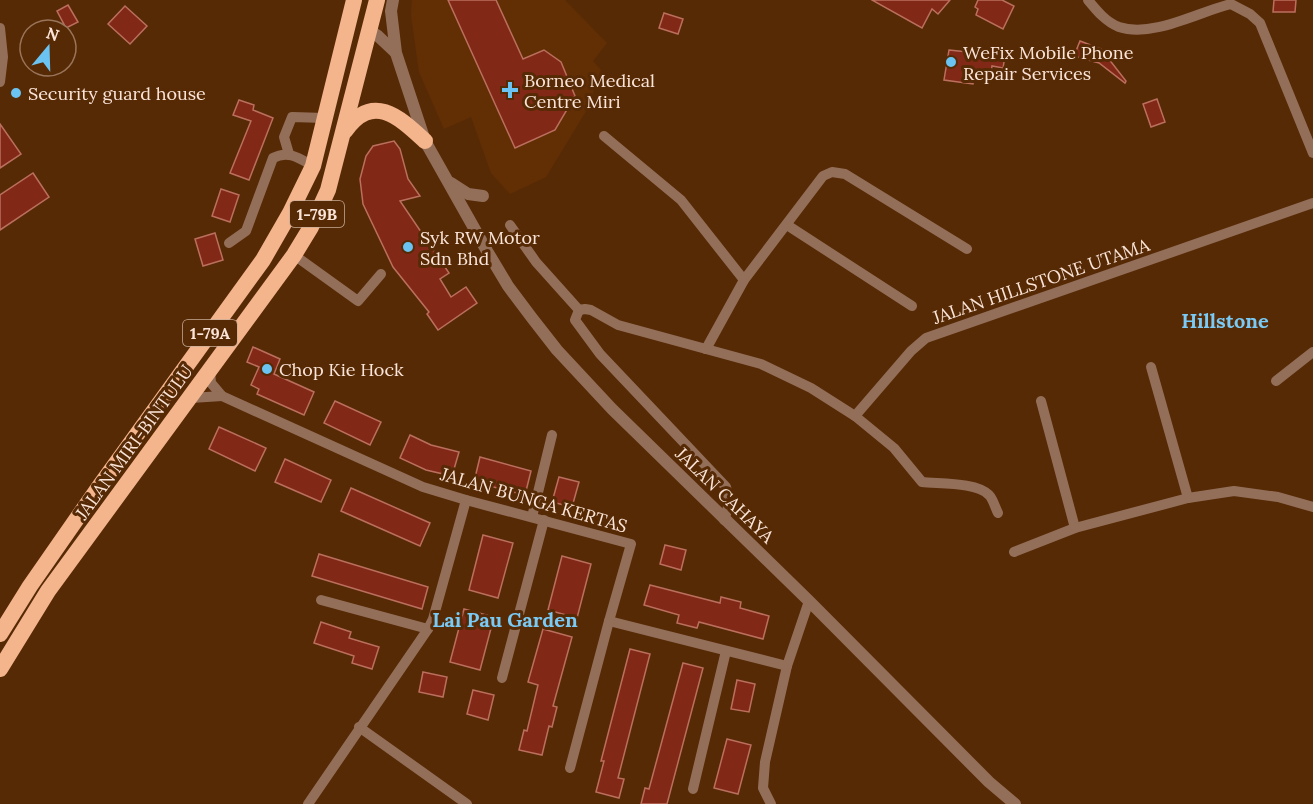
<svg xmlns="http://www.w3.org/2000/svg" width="1313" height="804" font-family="Lora,serif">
<rect width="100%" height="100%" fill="#572a06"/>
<polygon fill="#622f05" points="412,0 565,0 607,43 593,61 601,70 588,108 546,177 510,194 491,173 471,117 444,129 419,72 411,15"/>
<g fill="#812816" stroke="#bb6f5e" stroke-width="1.5">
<polygon points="448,0 496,0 523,59 544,50 561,62 575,96 555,130 515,148"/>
<polygon points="872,0 950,0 938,14 932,9 922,28"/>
<polygon points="978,0 1002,0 1014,6 1003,29 976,15 978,9 975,7"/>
<polygon points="1274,0 1296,0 1295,12 1273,12"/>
<polygon points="68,5 78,22 66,28 57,11"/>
<polygon points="125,6 147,26 130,44 108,24"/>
<polygon points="664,13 683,19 678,34 659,28"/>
<polygon points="1080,41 1101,49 1126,81 1125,83 1099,63 1074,56"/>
<polygon points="949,50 1005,56 1003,68 992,66 990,79 974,77 973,84 944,80"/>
<polygon points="1157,99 1165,122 1151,127 1143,104"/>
<polygon points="239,100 254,105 253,110 273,118 249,180 230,173 251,121 233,115"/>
<polygon points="0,124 21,154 0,168"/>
<polygon points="394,141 400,149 408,179 420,196 400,201 449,273 440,279 451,297 466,287 477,303 438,330 427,314 429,312 393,267 363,204 360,179 366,156 373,146"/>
<polygon points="33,173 49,197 0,230 0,195"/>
<polygon points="221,189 239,195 230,222 212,216"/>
<polygon points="215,233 223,260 203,266 195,239"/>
<polygon points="253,347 280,359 274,374 314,392 304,415 257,394 259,389 251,385 259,367 247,362"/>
<polygon points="335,401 381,422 370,445 324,423"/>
<polygon points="219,427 266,448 255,471 209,449"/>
<polygon points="410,435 431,445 459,452 452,476 426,470 400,458"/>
<polygon points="480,457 531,471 525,495 474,482"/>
<polygon points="285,459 331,480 321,502 275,482"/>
<polygon points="559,477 579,482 572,507 552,502"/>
<polygon points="351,488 430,523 420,546 341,511"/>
<polygon points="483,535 513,543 498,598 469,590"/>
<polygon points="665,545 686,550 681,570 660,564"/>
<polygon points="319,554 428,587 422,609 312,576"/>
<polygon points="562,556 591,564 577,618 548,610"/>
<polygon points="650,585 720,603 721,597 741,602 740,608 769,616 763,639 699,622 697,628 677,623 679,615 644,605"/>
<polygon points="464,609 494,617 480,670 450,662"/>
<polygon points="321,622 351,632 349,638 379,647 372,669 352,663 354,656 314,643"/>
<polygon points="543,629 572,637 553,706 557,707 552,727 549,726 542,755 519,750 524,730 527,731 538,685 528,682"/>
<polygon points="630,649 650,654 618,778 624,779 619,798 596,792 604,761 601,761"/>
<polygon points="683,663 703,668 667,804 641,804 645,788 649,789"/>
<polygon points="423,672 447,677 443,697 419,692"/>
<polygon points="737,680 755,684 749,712 731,709"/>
<polygon points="473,690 494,695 488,720 467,714"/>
<polygon points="727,739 751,745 738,794 714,788"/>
</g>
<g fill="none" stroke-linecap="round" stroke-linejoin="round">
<g stroke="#936f59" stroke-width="10">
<path d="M1088 0C1097 11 1106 22 1119 27 1153 38 1198 12 1231 4L1250 14 1260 23 1313 153"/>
<polyline points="0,28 3,57 0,82"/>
<polyline points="604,136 681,200 744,280"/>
<polyline points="289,154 284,137 292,117 325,118"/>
<polyline points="510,225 536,262 579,310"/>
<polyline points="787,225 912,306"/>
<path d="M229 243 246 231 273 158C288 150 299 158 313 166"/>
<polyline points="294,255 358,301 381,274"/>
<path d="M579 310 585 309 591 310 618 325 761 364 811 388 855 416 894 448 922 482C939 484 977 482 989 495 993 499 995 507 998 513"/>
<path d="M579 310 575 320 600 354 726 487C730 500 729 507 724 520"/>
<polyline points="706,349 744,280 823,176 832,172 845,174 967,249"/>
<polyline points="1151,367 1188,498"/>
<polyline points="210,371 211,383 222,396 423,487 466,500 631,544 609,621 787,666"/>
<polyline points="1276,381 1313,352"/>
<polyline points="191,398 222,396"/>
<polyline points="1041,401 1075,528"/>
<polyline points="855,416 911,351 926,338 1313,203"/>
<polyline points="532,517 552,435"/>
<polyline points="1014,552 1075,528 1188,498 1234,491 1278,497 1313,507"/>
<polyline points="321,600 428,629"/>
<polyline points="502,678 544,520"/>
<polyline points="359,727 467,804"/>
<polyline points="570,768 609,621"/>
<polyline points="693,789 726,651"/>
<polyline points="308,804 428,629 433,619 466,500"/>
<polyline points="771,804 763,788 765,762 787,666 809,601"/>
</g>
<g stroke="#936f59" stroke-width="12">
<polyline points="393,0 391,11 396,53 425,141 487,251 508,286 532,318 557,350 612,409 809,601 989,782 1015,804"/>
<polyline points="369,30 378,36 395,52"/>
<polyline points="451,183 468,194 483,196"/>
</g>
<g stroke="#f4b48c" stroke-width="16">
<path d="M345 131C373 92 399 117 425 141"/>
<polyline points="0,634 30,586 101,484 263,260 290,213 313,166 354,0"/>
<polyline points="0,669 48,591 294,255 311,227 328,190 377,0"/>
</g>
</g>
<g fill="#6ac3f1" stroke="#572a06" stroke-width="2">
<circle cx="951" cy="62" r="6"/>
<path d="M507 81h6v6h6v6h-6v6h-6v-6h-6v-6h6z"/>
<circle cx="16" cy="93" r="6"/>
<circle cx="408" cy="247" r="6"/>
<circle cx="267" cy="369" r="6"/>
</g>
<g text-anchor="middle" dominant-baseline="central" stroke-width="6" stroke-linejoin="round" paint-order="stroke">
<g fill="#572a06" stroke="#caad99" stroke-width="1.5">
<rect x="290" y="201" width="54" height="26" rx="4.5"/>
<rect x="183" y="320" width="54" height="26" rx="4.5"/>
</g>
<g font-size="16" font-weight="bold" fill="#fbe5d8">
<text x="317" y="214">1-79B</text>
<text x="210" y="333">1-79A</text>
</g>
<g font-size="18" fill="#fbe5d8" stroke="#572a06" text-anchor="start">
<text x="963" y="52">WeFix Mobile Phone<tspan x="963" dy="21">Repair Services</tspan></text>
<text x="524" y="80">Borneo Medical<tspan x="524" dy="21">Centre Miri</tspan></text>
<text x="28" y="93">Security guard house</text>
<text x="420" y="237">Syk RW Motor<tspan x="420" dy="21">Sdn Bhd</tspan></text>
<text x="279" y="369">Chop Kie Hock</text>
</g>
<g font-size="18" fill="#fbe5d8" stroke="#572a06">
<text transform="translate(1041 281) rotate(-19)">JALAN HILLSTONE UTAMA</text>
<text transform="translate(134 442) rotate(-54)">JALAN MIRI-BINTULU</text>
<text transform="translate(725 495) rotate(44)">JALAN CAHAYA</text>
<text transform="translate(534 500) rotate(16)">JALAN BUNGA KERTAS</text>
</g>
<g font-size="20" font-weight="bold" fill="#79caf5" stroke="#572a06">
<text x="1225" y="320">Hillstone</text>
<text x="505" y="619">Lai Pau Garden</text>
</g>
</g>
<g transform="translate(48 48) rotate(19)"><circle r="28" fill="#572a06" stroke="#99755a" stroke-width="1.5"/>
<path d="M0-4.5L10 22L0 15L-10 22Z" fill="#6ac3f1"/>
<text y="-9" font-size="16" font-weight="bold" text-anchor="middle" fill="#fbe5d8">N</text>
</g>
</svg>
